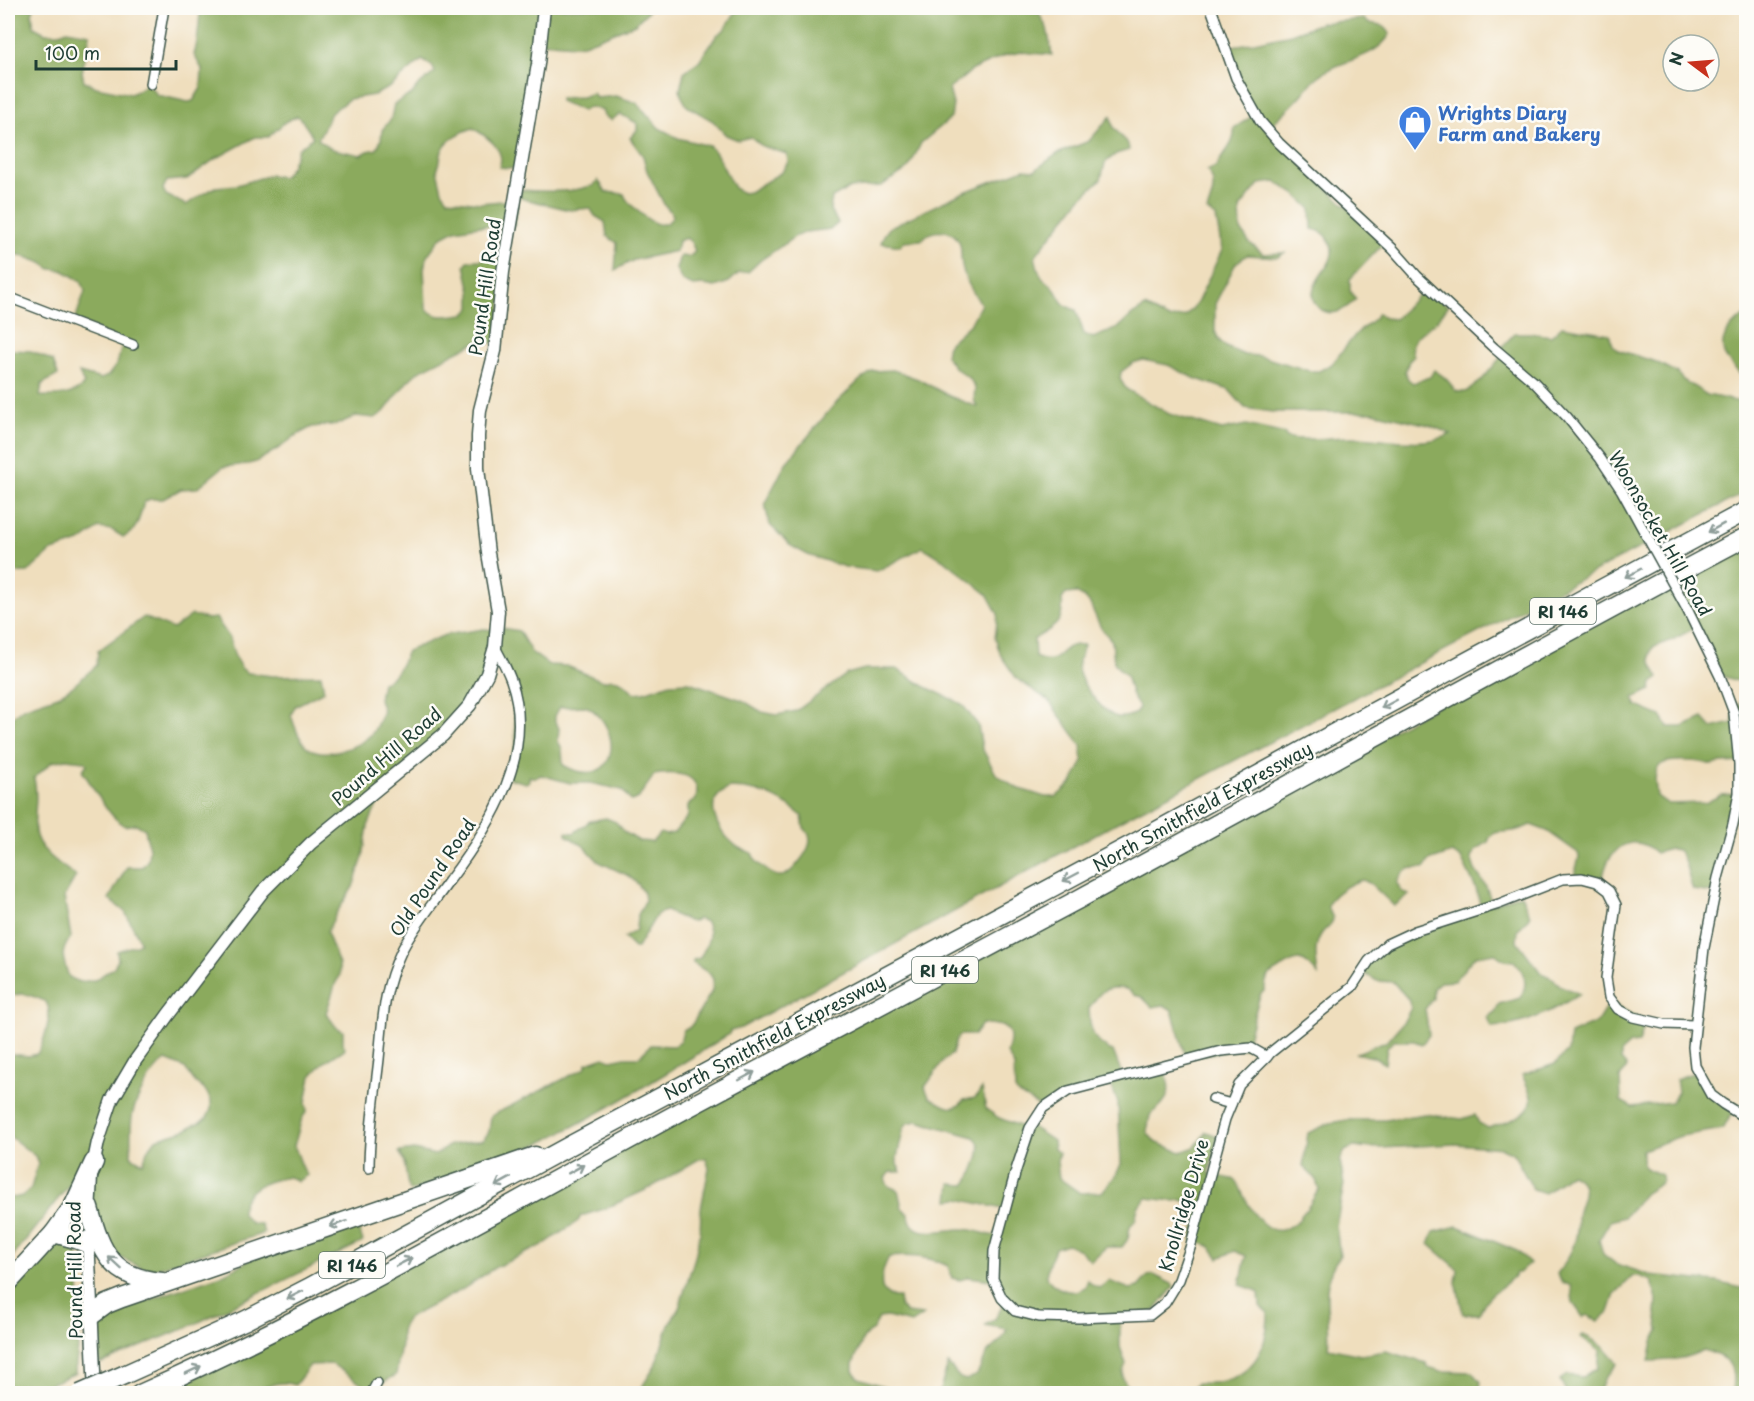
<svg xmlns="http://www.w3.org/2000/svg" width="1754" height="1401" font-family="'Playpen Sans',sans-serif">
<rect width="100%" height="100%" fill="#fdfcf7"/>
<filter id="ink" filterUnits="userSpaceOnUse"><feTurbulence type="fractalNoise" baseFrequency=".0167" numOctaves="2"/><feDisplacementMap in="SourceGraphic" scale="12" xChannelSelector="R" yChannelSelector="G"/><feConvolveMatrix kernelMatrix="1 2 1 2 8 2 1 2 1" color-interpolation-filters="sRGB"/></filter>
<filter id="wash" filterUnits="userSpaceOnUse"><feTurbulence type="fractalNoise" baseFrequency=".008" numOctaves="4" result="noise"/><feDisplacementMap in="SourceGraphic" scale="24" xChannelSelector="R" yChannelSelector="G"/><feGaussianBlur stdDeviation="1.35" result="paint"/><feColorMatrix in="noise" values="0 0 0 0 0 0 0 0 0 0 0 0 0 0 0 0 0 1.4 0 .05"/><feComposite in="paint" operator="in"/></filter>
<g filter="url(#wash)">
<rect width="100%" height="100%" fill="#efdebd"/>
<g fill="#8baa5d" stroke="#557448" stroke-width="1.5" fill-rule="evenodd">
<path d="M8 8H34L32 14 34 27 45 33H60L67 30 90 34 82 72 84 81 96 87 131 94 148 84 157 95 188 102 193 101 201 88 202 69 194 55C199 39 198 24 201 8H651L635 24 584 44 574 45 540 42 522 169 499 167C507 150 486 136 473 128 462 131 446 140 442 151 439 159 442 160 437 170L442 191 448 199 480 203 502 201 518 203 514 227 479 226 455 230 440 238 427 256 424 268 426 307C434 321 451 315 465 314L471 308V292L465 265 468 261 486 259 505 265 497 343 476 342 419 371 407 382 384 412 375 418 356 416 338 424 312 427 295 436 281 447 256 462 248 464 223 467 197 488 181 489 163 499H150L144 502C140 515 138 532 123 537L112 530 99 528 80 542 52 551 28 572 8 573V348L9 350 31 351 53 361 58 375 42 384 40 396C54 397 76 396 84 384L79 373 101 379 108 376 117 364 123 342 75 320 85 291 81 281 62 270 51 269 42 263 20 255H14L8 250ZM422 60 432 66 435 72 417 87 412 94 394 104 391 119 382 130 381 140 377 149 368 151 361 155 332 149 318 139 331 113 349 99 374 95 390 87ZM297 116 301 119 313 137 298 149 291 167 283 177 270 175 237 185 216 187 201 195 186 205 166 195 163 189 167 181 187 179 215 159 255 137H268L285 122Z"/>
<path d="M744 8H1036L1047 28 1052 55 1021 52 1003 56 974 69 949 89 953 104 951 118 921 143 911 164 906 170 881 186 850 188 832 198 830 210 838 223 831 229 806 232 796 236 761 260 748 272 739 273 729 282 715 287 704 285 693 286 682 281 676 269 680 256C688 257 690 258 695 251L691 242 686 238 678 241 676 251 634 260 615 270 617 243 607 236 605 222 595 216 590 208 570 210 520 198V190C537 191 563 193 579 189 585 188 587 186 593 186L598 180 606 192 624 194C626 202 633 206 639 212 649 221 665 233 673 215L664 204 647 171 643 156 630 138 637 130V123L620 114 611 120 604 116 602 110 589 107 582 111 560 101V98L582 97 593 93 596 98 616 96 637 103 659 128 678 138 709 146 716 153 734 188 743 193 749 192 782 172 788 162 787 154 762 146 751 137 738 140 726 135 713 121 687 106 682 97 680 90 684 72 699 61 717 35 724 30 735 13Z"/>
<path d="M1364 19 1368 23C1378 24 1385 24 1390 34 1374 61 1341 58 1319 76 1310 82 1305 93 1297 100 1287 111 1277 118 1267 130L1384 243 1350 279V291L1356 299C1351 304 1345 310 1337 312 1324 315 1311 306 1313 292 1316 273 1339 263 1330 242 1326 233 1321 231 1312 229L1311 209 1295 194 1276 182 1259 184 1240 208 1241 230 1249 242 1263 254 1284 253 1278 257 1247 255 1236 263 1215 304V331L1219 340 1226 347 1244 355 1260 356 1310 371H1319L1332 364 1356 334 1375 318 1378 313 1384 318 1395 319 1425 288 1448 306C1444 311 1440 317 1435 322 1424 331 1407 339 1414 356L1409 361 1405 372 1408 379 1413 383 1430 377 1434 370C1438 373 1444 376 1447 380 1456 389 1450 392 1466 392L1481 381 1501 357 1498 351 1515 333H1530L1551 336 1562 326 1609 334 1613 345 1618 350 1656 362 1677 373 1683 380 1707 395 1746 403V492L1127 817 741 1028 730 1031 729 1034C655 1081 574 1131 493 1164 466 1174 438 1182 410 1191 404 1178 408 1163 399 1152L414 1150 435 1155 450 1145 483 1140 489 1132 491 1116 585 1068 587 1063 604 1057 611 1060 625 1057H639L651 1045 674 1046 680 1041 684 1029 689 1028 693 1023 712 991 713 979 709 973 693 963V960L700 958C707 944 713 937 706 922L699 919 691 922 666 911 657 914 637 948H634L624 938 636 930 637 917 645 901 644 893 638 884 627 875 599 862 584 846 566 835V832L574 833 590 821 606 818 616 822 624 832 639 841 652 842 660 833 666 835 674 833 688 816V805L696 799C702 771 673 772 654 775 649 784 643 789 639 798L631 801 622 790 590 783H570L541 775 535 778 529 776V781L526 783 508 778 516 743 512 682 497 654 469 704 396 776 380 798 368 826 363 857 353 887 337 912 327 932 339 965 340 976 336 982 326 1013 336 1027 343 1031V1043L345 1049 323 1063 311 1076 306 1102 307 1111 302 1118 294 1146C299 1155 301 1168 307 1175L298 1181 289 1177C268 1180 240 1188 242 1214L251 1223 261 1224 264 1233 148 1271 103 1249 77 1175 8 1262V1195L13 1198 22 1196 31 1188 38 1164 35 1156 8 1135V1054L29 1056 37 1054C43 1045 53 1014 47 1004 44 999 27 994 21 994 18 994 15 995 12 996L8 1003V720L23 708 58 696 72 687 97 665 98 651 144 617 173 629 192 615 207 619 216 618 229 637 235 657 241 668 248 673 272 676 321 675 324 691 295 706 291 715C294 725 298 737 305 745 320 761 362 748 373 732 377 726 380 717 383 711L379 699 382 682C395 680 402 663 407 651L445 635 484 629 496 630 497 627 519 631 531 652 549 665 567 666 603 681C618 676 624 682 634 693L644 692 670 683 689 682 742 700 762 712 777 715 796 711 847 674 865 669H897L924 686 962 704 978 725 982 748 996 774 1017 788 1045 797H1056L1072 783 1083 761 1081 745 1049 701 1017 679 1001 656 995 638 998 614 987 594 947 562 923 547 877 571 845 567 808 555 791 546 769 524 765 503 786 463 834 405 860 380 873 371 893 370 918 379 949 396 977 407 974 400 975 388 970 379 954 367 946 356 948 344 971 323 981 304C973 293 964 278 962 265 960 256 963 244 956 237 947 227 929 231 921 240L905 241 900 246 881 243 884 235 890 227 962 193 1024 169 1035 170 1057 154 1089 141 1111 116 1113 127 1128 144 1129 150 1116 154 1105 163 1101 179 1081 198 1035 256C1037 264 1038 274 1044 280 1047 282 1050 283 1052 286 1063 299 1057 304 1076 310L1084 334 1093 338 1118 328 1132 315 1145 307 1169 319 1186 316 1197 303 1222 250 1216 217 1207 211C1212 197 1218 183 1207 171L1216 167C1223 153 1236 144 1234 128L1254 115 1248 103 1244 102 1225 47 1245 44 1291 34 1321 23ZM1143 360 1168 365 1194 378 1229 390 1245 408 1272 412H1373L1429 425 1451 434C1420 449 1385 437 1352 437 1331 437 1307 442 1286 437L1285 434 1246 425 1222 430 1169 414 1126 389 1120 379 1121 372 1133 363ZM1076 593 1085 598 1090 604 1101 628 1112 641 1114 662 1120 670 1126 675 1132 696 1139 707 1136 713C1130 716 1121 719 1114 716 1101 710 1079 682 1078 668 1078 661 1082 652 1084 645 1057 641 1063 670 1035 657L1034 639C1053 628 1065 623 1062 599L1066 594ZM586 706C626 727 618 795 563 765L562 749 558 741 559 728 555 722V716L560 707ZM66 759 84 761 87 764 82 771C95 788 106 815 125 826L136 824 145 829 149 849 148 860 142 867H127L109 899 125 912 140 941 139 944 117 951 118 960 114 967 95 980 79 982 69 977C63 959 59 953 71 937L64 897 76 876C62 866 36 849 35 831 33 811 39 799 34 778L52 762ZM730 788C758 788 781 798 802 816L804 828C816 839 807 852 799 862 787 878 779 881 764 868 758 863 754 860 752 853 746 851 739 849 735 845 717 830 700 800 730 788ZM166 1060 185 1068 195 1082 206 1091 211 1101V1109L207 1118 202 1121 185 1130 156 1139 147 1151 143 1163 131 1156C131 1144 130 1130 132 1117 135 1100 151 1070 166 1060Z"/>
<path d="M1746 315V380H1745C1739 372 1728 363 1724 354 1718 337 1734 322 1746 315Z"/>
<path d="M1746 539V642L1745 643 1746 646V677L1738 681 1722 676 1695 628 1672 640 1653 647C1646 659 1653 667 1659 678L1652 683 1651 690 1633 698 1637 706 1661 716 1668 727H1683L1703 718 1712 728 1733 723V717L1744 695 1746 694V735L1739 736 1740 762 1722 763 1711 765C1702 761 1663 757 1658 768 1653 776 1656 788 1657 796L1668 804 1705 803 1721 795 1736 794 1718 894 1693 890C1687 876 1688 862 1678 850L1670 849 1656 853C1639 836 1620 841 1608 861 1605 868 1603 877 1600 884L1574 877 1579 857 1578 853 1547 831 1531 825C1525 827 1518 831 1512 831 1501 833 1492 829 1488 842L1476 850 1471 858 1475 870 1486 886 1492 904 1521 894 1530 916 1518 930 1517 941 1541 973 1552 978 1561 986 1580 994C1553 1010 1524 1027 1491 1027L1487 1017 1495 1012 1499 1004 1520 998C1529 984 1525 972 1514 961L1504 960 1494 953 1475 956 1454 981 1440 982 1433 988V999L1425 1009 1429 1035 1422 1044 1414 1041H1394L1387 1047 1385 1064 1373 1057 1355 1053C1368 1051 1372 1043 1386 1042L1404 1021 1411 1008 1408 999 1393 982 1377 981 1362 972 1384 945 1481 908 1476 889 1461 858 1452 853 1429 861 1424 868C1409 867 1404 869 1397 883L1401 891 1409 895 1394 906 1371 884 1363 880C1352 882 1326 896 1328 909 1330 914 1335 917 1332 922 1330 926 1324 930 1322 933 1313 945 1316 961 1318 975 1313 969 1307 961 1299 960 1294 960 1289 963 1285 966 1274 971 1264 976 1265 990L1260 995 1245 1048 1186 1058 1172 1010 1164 1005 1152 1007 1142 997 1134 995C1128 986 1111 986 1102 992 1097 996 1093 1003 1089 1008 1090 1022 1089 1034 1101 1044 1105 1047 1108 1050 1113 1051L1122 1074 1165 1067C1171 1094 1172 1097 1150 1115L1147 1132 1155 1142 1181 1152 1195 1147 1206 1132 1218 1136 1209 1174 1236 1180C1244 1196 1260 1235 1282 1230 1288 1228 1294 1223 1299 1220 1301 1213 1305 1213 1308 1207 1312 1202 1314 1195 1319 1190L1316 1180 1303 1166 1308 1133 1330 1123 1347 1120H1385L1425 1114 1462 1119 1475 1115 1479 1123 1488 1128C1501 1124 1535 1115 1531 1097 1530 1090 1525 1082 1522 1075L1555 1064 1568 1051 1570 1034 1597 1022 1605 1009 1612 1003 1645 1022 1639 1043 1630 1044 1621 1052V1060L1627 1067 1620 1078 1621 1101 1632 1107 1671 1102 1678 1092 1676 1079 1698 1071 1705 1086 1733 1113 1722 1129 1681 1136 1642 1150C1641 1169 1644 1168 1661 1175L1662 1180 1660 1184 1645 1193 1624 1217 1610 1221 1599 1240 1603 1254 1616 1264 1650 1275 1717 1282 1746 1289V1393H1732C1735 1363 1731 1360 1704 1350 1685 1359 1670 1361 1649 1361L1653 1342 1659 1330 1656 1314 1657 1300 1652 1281 1639 1276H1633L1615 1294 1609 1312 1598 1321 1587 1315 1583 1317 1573 1303 1571 1286 1562 1282 1557 1274C1566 1262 1576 1246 1577 1230 1578 1225 1577 1220 1577 1216 1580 1198 1593 1186 1571 1174 1561 1179 1554 1187 1545 1193L1533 1189 1514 1155 1511 1152 1502 1148 1456 1144 1382 1148 1353 1147 1345 1151 1340 1161 1344 1184 1336 1226 1340 1256C1317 1283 1332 1317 1328 1348L1361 1355 1386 1351 1426 1363 1428 1367 1441 1371 1473 1372 1481 1382 1479 1393H1190L1197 1383C1243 1386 1268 1359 1268 1313L1260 1306 1259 1293 1255 1290 1240 1285 1246 1256 1235 1251 1219 1258 1210 1246 1192 1240 1199 1206 1182 1200 1174 1201 1147 1198 1138 1207 1135 1221 1130 1226 1128 1239 1122 1247H1106L1091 1261 1080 1250 1067 1244 1055 1248C1053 1256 1045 1268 1047 1276 1050 1286 1066 1293 1076 1291 1076 1291 1084 1288 1085 1287L1088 1280 1092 1285 1099 1288 1109 1281 1130 1289 1138 1287 1148 1276 1154 1275 1172 1284 1174 1287 1153 1312 1120 1317V1347L1126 1364C1119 1378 1124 1381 1132 1393H939L948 1364 960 1378 966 1380 977 1375 988 1352 1002 1339 1007 1329 985 1325 995 1319 1004 1303 991 1280 969 1277 960 1280 952 1278 948 1266C930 1256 909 1255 889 1257 884 1266 875 1289 889 1296 892 1297 896 1297 899 1297L900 1306 906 1313 923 1315 911 1323 887 1317 879 1318 873 1330 868 1333 863 1339 853 1364V1371L859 1378 892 1389H898L897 1393H638L654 1368 669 1325 679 1308 695 1257 700 1233 701 1208 709 1168 706 1158 699 1159 650 1188 604 1209 581 1216 578 1221 543 1245 496 1267 463 1289 406 1319 401 1331V1345L396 1375 380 1384 373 1392 332 1364 310 1365 295 1385C273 1378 263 1392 245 1393 219 1396 191 1393 165 1394ZM982 1024C1005 1024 1016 1027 1007 1053L1014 1066 1015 1090 1018 1094 1040 1107 1108 1079 1110 1082 1118 1103 1121 1164 1116 1175 1102 1192 1080 1193 1059 1178 1057 1161 1059 1153 1054 1149 1053 1141 1032 1127 1027 1129 999 1118 986 1109 982 1089 975 1098 964 1100C953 1115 942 1104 929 1097L925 1087 944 1060 952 1054 956 1040 960 1035H974ZM917 1121 974 1137C976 1139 978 1142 979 1144 982 1154 971 1179 965 1185L951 1184 949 1200 959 1199 1003 1209 995 1236C985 1234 972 1229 962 1229 944 1229 911 1241 909 1214L902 1208 898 1190 888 1186 885 1178 890 1172H901L897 1164V1157L904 1127 908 1123Z"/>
<polygon points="355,1219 363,1241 361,1243 197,1323 99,1364 99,1317 221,1275 288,1240"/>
<path d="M1457 1226 1517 1251 1530 1263 1519 1273H1516C1509 1284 1497 1288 1489 1297 1484 1302 1482 1308 1479 1314H1463L1456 1282 1458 1269 1429 1244 1434 1232Z"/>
<polygon points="57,1242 77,1248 81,1323 75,1372 76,1373 28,1393 8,1393 8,1284"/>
<path d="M1583 1335C1599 1342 1608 1349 1617 1364L1604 1379 1599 1393H1567L1560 1380 1567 1375 1583 1377 1598 1368 1600 1351 1581 1337Z"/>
</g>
</g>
<g filter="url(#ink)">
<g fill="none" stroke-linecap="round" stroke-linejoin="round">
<defs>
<g id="minor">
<polyline points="1211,8 1236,78 1260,121 1279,143 1393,249 1417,276 1494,348 1534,382 1567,417 1600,458 1622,491 1645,533"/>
<polyline points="151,84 164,8"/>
<polyline points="8,297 133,345"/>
<polyline points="1687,609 1720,676 1734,713 1739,764 1739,793 1733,824 1718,878 1704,948 1693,1047 1695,1066 1711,1095 1723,1104 1746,1118"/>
<polyline points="1267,1057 1251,1048 1221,1051 1068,1091 1043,1108 1030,1128 1016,1170 994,1251 993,1279 1002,1298 1015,1311 1039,1317 1079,1318 1150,1315 1165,1303 1179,1280 1190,1248 1225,1119 1239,1085 1267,1057 1270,1053 1352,987 1369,961 1387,944 1415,931 1499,904 1563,879 1582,878 1597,882 1609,891 1616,905 1606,978 1609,997 1618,1009 1633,1017 1664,1024 1694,1025"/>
<polyline points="1213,1099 1231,1104"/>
<path d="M369 1168C369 1131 375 1095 379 1059 383 1019 383 990 401 952 413 927 433 904 449 881 491 825 537 753 511 680 507 669 501 658 495 647"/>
<polyline points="371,1394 377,1383"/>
</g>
<g id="tertiary">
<polyline points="89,1214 91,1176 98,1142 112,1100 135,1061 168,1015 263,891 311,843 443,735 470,705 487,674 495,647 498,611 488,553 478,468 478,436 480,410 495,351 503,272 538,64 544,8"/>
<polyline points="88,1237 95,1394"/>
</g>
<g id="motorway">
<path d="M89 1208C101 1252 112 1279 163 1282"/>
<polyline points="54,1233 76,1239 88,1244"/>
<polyline points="8,1283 54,1233 74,1205 94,1162"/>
<polyline points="92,1315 107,1304 122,1298 535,1156"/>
<polyline points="126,1374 246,1320 310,1287 573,1144 1133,844 1342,729 1746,511"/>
<path d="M140 1394C329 1310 509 1204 691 1106 820 1037 950 968 1079 899 1301 779 1523 655 1746 537"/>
</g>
</defs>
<use href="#minor" stroke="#3e5549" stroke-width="12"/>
<use href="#tertiary" stroke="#3e5549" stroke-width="15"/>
<use href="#motorway" stroke="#3e5549" stroke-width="21"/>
<use href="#minor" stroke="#fff" stroke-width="9"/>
<use href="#tertiary" stroke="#fff" stroke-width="12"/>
<use href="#motorway" stroke="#fff" stroke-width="18"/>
<defs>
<polyline id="minor-bridge" points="1645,533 1687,609"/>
<polyline id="motorway-bridge" points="80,1394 126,1374"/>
</defs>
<use href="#minor-bridge" stroke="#3e5549" stroke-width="12" stroke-linecap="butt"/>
<use href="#motorway-bridge" stroke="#3e5549" stroke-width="21" stroke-linecap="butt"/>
<use href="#minor-bridge" stroke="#fff" stroke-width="9"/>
<use href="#motorway-bridge" stroke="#fff" stroke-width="18"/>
</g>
<defs><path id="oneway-shaft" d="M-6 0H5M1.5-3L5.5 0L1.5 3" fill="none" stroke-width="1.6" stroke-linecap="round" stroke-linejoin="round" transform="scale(1.5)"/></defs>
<g stroke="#8f9e9a">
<use href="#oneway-shaft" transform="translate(1716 528) rotate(151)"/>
<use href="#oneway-shaft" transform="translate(1633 573) rotate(152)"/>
<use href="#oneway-shaft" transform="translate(1389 704) rotate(152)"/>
<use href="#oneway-shaft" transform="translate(1071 877) rotate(152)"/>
<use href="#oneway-shaft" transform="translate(747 1076) rotate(-28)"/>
<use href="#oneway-shaft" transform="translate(576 1169) rotate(-29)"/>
<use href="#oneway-shaft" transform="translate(503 1182) rotate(151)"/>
<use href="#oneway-shaft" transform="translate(338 1224) rotate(162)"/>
<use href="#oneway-shaft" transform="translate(404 1262) rotate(-27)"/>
<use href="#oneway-shaft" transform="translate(115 1263) rotate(-137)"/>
<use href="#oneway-shaft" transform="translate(295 1295) rotate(153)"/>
<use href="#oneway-shaft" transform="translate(193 1370) rotate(-25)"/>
</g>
</g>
<defs>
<symbol id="shop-pin" viewBox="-11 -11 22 30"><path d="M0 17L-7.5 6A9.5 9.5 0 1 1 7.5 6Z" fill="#3f7fe0" stroke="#fdfcf7"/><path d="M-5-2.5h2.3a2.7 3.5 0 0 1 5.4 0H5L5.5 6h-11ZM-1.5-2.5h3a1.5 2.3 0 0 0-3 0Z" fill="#fff"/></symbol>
</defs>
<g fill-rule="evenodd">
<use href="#shop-pin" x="1396" y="103" width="38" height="52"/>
</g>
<g text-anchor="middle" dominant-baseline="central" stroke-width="5" stroke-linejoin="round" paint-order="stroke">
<g fill="#fdfcf7" stroke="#62766e" stroke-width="1.5">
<rect x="1530" y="598" width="66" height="26" rx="4.5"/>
<rect x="912" y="957" width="66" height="26" rx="4.5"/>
<rect x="319" y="1252" width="66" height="26" rx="4.5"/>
</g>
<g font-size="16" font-weight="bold" fill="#1f3d34">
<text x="1563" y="611">RI 146</text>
<text x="945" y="970">RI 146</text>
<text x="352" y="1265">RI 146</text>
</g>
<g font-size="18" font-weight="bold" fill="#366cbe" stroke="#fdfcf7" text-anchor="start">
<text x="1438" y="112">Wrights Diary<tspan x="1438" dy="21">Farm and Bakery</tspan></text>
</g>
<g font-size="18" fill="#1f3d34" stroke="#fdfcf7">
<text transform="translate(484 287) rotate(-82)">Pound Hill Road</text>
<text transform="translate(1661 533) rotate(60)">Woonsocket Hill Road</text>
<text transform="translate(386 756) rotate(-41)">Pound Hill Road</text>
<text transform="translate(1202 806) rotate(-29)">North Smithfield Expressway</text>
<text transform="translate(432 877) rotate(-56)">Old Pound Road</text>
<text transform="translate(774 1036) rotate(-28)">North Smithfield Expressway</text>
<text transform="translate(1183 1205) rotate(-74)">Knollridge Drive</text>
<text transform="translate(74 1270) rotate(-91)">Pound Hill Road</text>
</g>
</g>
<rect width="1754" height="1401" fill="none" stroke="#fdfcf7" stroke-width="30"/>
<g transform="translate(1691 63) rotate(286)"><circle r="28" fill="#fdfcf7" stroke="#a4b0a9" stroke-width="1.5"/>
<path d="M0-4.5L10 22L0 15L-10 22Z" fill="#c8321e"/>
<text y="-9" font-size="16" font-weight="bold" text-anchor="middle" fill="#1f3d34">N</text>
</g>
<path d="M36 60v9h140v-9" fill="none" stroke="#1f3d34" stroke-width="3"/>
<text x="45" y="60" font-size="18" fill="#1f3d34" stroke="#fdfcf7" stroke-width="4.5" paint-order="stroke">100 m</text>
</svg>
